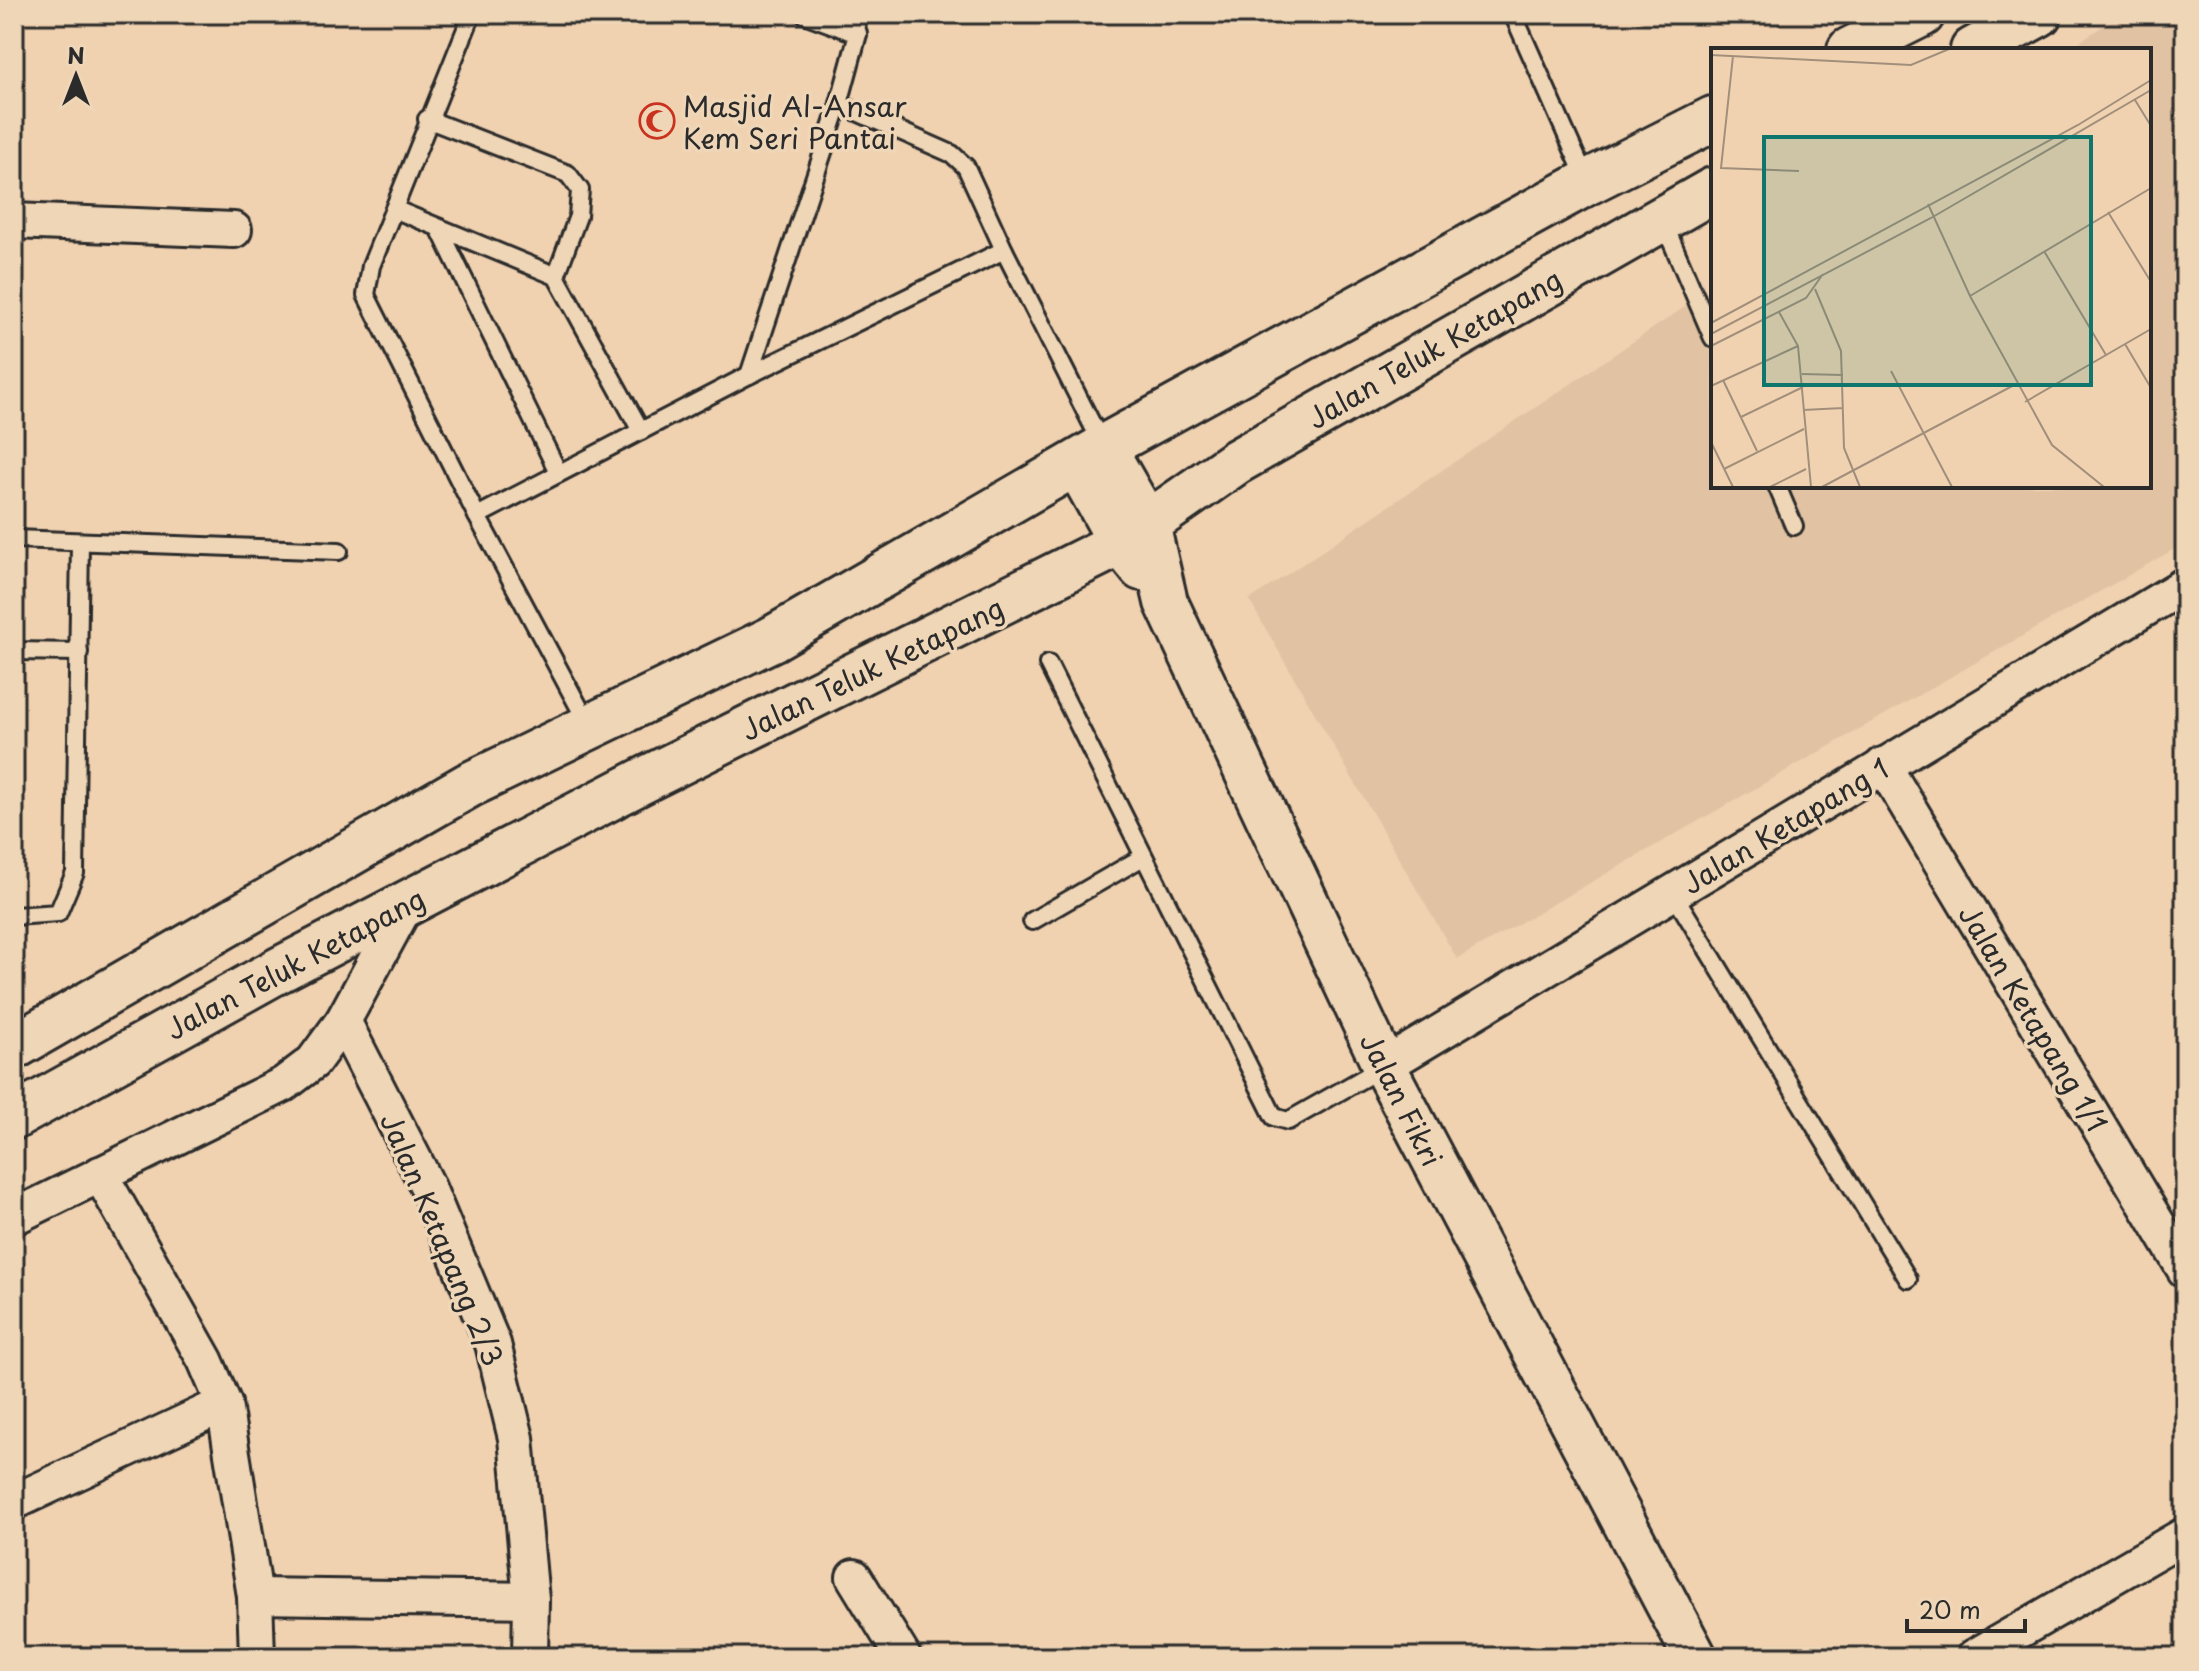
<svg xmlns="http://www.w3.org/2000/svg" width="2199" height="1671" font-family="'Playpen Sans',sans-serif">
<rect width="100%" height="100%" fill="#f0d2b1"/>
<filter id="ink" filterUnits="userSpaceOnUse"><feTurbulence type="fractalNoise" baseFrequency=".0125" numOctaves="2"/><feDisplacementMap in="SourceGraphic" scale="16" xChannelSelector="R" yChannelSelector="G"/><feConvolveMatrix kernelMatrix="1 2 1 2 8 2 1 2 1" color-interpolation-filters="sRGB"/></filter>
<g filter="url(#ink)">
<polygon fill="#e1c3a3" points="2121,14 2185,14 2185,543 1457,959 1249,600 1713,288 1713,486 2149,486 2149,50 2067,50"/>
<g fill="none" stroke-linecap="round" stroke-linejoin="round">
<defs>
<g id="service">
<polyline points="472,14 371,266 366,295 477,516 588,724"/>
<polyline points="804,14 858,34"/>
<polyline points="1513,14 1587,181"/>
<polyline points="839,104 952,154 966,167 1004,250 1103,446"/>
<polyline points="427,119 568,174 580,190 578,216 556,276"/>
<polyline points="394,209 556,276 641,431"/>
<polyline points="1662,219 1713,338"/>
<polyline points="439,228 558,472"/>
<polyline points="749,375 839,104 858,34 853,14"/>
<polyline points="1777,486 1794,526"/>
<polyline points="477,516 749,375 1004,250"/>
<polyline points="14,539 339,551"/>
<polyline points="14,651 79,652"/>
<polyline points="1048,664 1274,1117 1288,1121 1383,1067"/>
<polyline points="1673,893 1908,1279"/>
<polyline points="14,916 58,913 75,873 80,542"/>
<polyline points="1032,921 1143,857"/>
</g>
<g id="minor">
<polyline points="14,221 234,230"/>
<polyline points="1883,765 2185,1270"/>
<polyline points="343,1021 426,1183 493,1344 516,1438 531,1600 530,1657"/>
<polyline points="1384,1066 2185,585"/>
<polyline points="100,1174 205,1360 224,1404 255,1596 257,1657"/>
<polyline points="14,1217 284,1084 313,1062 343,1021 407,903"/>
<polyline points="14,1502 224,1404"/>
<polyline points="854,1577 903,1657"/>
<polyline points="255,1596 531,1600"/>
<polyline points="1974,1657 2185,1535"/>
</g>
<g id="tertiary">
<polyline points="1104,447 1148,524 1166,602 1384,1066 1695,1657"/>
<polyline points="1076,464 1120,543 1141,569"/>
</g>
<g id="primary">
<polyline points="1850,50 1922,14"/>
<polyline points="1973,50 2039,14"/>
<polyline points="14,1047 469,785 772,639 1104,447 1588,182 1713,119"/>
<polyline points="14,1117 279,970 640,782 1120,543 1236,462 1713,190"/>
</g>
</defs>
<use href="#service" stroke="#2b2b2b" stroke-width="22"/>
<use href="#minor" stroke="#2b2b2b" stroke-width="40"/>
<use href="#tertiary" stroke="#2b2b2b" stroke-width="48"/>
<use href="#primary" stroke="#2b2b2b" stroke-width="50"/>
<use href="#service" stroke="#efd6b7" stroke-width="16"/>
<use href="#minor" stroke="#efd6b7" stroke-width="34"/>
<use href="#tertiary" stroke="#efd6b7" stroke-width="42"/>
<use href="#primary" stroke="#efd6b7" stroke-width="44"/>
</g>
</g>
<defs>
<symbol id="mosque-ring" viewBox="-11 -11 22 22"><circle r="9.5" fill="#efd6b7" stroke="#c8321e" stroke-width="1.5"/><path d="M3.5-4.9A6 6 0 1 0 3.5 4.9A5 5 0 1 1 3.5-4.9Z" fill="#c8321e"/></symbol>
</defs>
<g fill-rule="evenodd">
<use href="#mosque-ring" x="637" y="101" width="40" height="40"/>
</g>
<g text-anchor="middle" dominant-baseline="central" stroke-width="7" stroke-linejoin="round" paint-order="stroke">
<g font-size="28" fill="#2b2b2b" stroke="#efd6b7" text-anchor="start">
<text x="683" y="105">Masjid Al-Ansar<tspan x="683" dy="32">Kem Seri Pantai</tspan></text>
</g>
<g font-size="28" fill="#2b2b2b" stroke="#efd6b7">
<text transform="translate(1434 348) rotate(-30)">Jalan Teluk Ketapang</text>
<text transform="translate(872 668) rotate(-26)">Jalan Teluk Ketapang</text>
<text transform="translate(1785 825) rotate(-31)">Jalan Ketapang 1</text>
<text transform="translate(295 963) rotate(-28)">Jalan Teluk Ketapang</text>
<text transform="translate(2034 1018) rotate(59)">Jalan Ketapang 1/1</text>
<text transform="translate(1402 1099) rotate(63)">Jalan Fikri</text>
<text transform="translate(443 1239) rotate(67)">Jalan Ketapang 2/3</text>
</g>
</g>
<g transform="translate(1711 48)">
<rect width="440" height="440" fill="#f0d2b1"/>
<path fill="none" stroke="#a18f7b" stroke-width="2" d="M0 7 200 17 238 1M22 8 10 120 88 123M424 52 440 78M217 156 259 248 341 397 393 439M397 164 440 234M333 203 395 307M104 241 130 303 133 400 149 439M259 248 440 140M68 264 87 298 100 439M0 275 367 77 440 32M0 286 220 170 440 42M414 296 440 340M0 298 95 250 112 226M180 323 241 439M91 326 132 327M12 332 46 403M0 338 87 298M314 354 440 281M92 362 132 360M30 369 92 339M0 394 22 439M13 421 93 381M59 439 95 421M111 439 305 336"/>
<path fill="#0f766e" fill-opacity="0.15" stroke="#0f766e" stroke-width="4" d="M53 89H380V337H53Z"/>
<rect width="440" height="440" fill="none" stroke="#2b2b2b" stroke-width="4"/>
</g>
<rect width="2199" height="1671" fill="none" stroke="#efd6b7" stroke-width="48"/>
<rect x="24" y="24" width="2151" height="1623" fill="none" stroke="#2b2b2b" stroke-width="3" filter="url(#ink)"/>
<g transform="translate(76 76)" stroke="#efd6b7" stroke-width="6" paint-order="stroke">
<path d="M0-6L14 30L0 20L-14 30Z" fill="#2b2b2b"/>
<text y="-12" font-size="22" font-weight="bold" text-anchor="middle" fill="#2b2b2b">N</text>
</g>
<path d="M1907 1619v12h118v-12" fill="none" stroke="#2b2b2b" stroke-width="4"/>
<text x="1919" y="1619" font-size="24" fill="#2b2b2b" stroke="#efd6b7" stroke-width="6" paint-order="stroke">20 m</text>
</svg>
